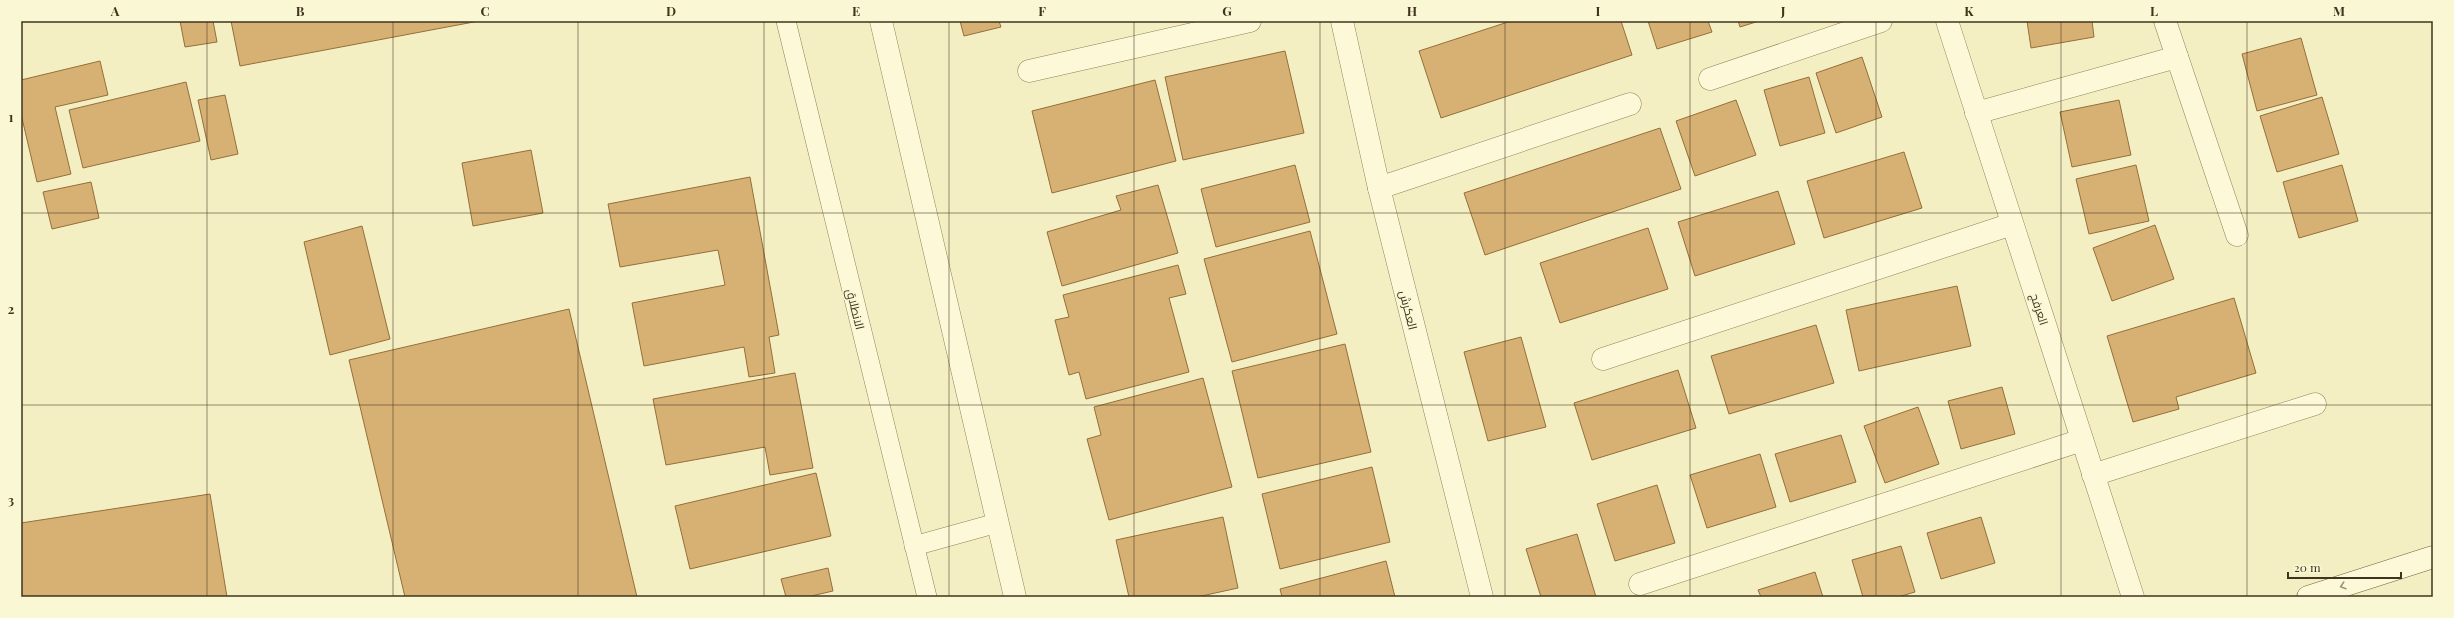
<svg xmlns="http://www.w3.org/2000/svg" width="2454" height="618" font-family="'Playfair Display',Cairo,serif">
<rect width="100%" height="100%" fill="#f4efc3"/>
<g fill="#d7b174" stroke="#946f39">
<polygon points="180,21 213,21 217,42 185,47"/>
<polygon points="231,21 479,21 240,66"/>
<polygon points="960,21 999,21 1001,27 964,36"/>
<polygon points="1511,21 1621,21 1632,55 1441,118 1419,51"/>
<polygon points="1648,21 1708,21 1712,32 1657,49"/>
<polygon points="1738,21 1759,21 1740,27"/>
<polygon points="2027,21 2092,21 2094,37 2031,48"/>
<polygon points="2301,38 2317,95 2257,111 2242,54"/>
<polygon points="1285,51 1304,133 1183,160 1165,77"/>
<polygon points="1862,57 1882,117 1836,133 1816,73"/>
<polygon points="100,61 108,95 55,107 71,174 37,182 21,114 21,80"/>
<polygon points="1809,77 1825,133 1780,146 1764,90"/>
<polygon points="1155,80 1176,161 1052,193 1032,111"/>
<polygon points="186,82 200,141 83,168 69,110"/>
<polygon points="225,95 238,154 211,160 198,100"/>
<polygon points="2322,97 2339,154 2277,172 2260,116"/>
<polygon points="1736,100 1756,155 1695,176 1676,121"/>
<polygon points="2119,100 2131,155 2072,167 2060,112"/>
<polygon points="1660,128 1681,189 1485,255 1464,193"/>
<polygon points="531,150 543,213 473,226 462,163"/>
<polygon points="1904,152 1922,208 1824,238 1807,181"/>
<polygon points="1295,165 1310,222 1216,247 1201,189"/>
<polygon points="2136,165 2149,221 2089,234 2076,179"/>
<polygon points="2342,165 2358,221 2299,238 2283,182"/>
<polygon points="750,177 779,335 769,337 775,373 749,377 744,347 644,366 632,303 725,285 718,250 620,267 608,204"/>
<polygon points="91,182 99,218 52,229 43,192"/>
<polygon points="1158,185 1178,253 1062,286 1047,232 1121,210 1116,196"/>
<polygon points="1778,191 1795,244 1695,276 1678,222"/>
<polygon points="2155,225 2174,279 2112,301 2093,248"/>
<polygon points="362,226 390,339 330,355 304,242"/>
<polygon points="1648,228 1668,289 1560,323 1540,263"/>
<polygon points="1310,231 1337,334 1232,362 1204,259"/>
<polygon points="1178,265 1186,294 1169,298 1189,372 1086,399 1079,372 1069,375 1055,320 1069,317 1063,295"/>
<polygon points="1957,286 1971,346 1859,371 1846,310"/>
<polygon points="2234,298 2256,373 2176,397 2179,409 2133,422 2107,336"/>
<polygon points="569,309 637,597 405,597 349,360"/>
<polygon points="1816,325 1834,383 1729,414 1711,356"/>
<polygon points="1521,337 1546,427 1488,441 1464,352"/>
<polygon points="1345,344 1371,452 1258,478 1232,371"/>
<polygon points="1678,370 1696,428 1592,460 1574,403"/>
<polygon points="795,373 813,468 770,475 765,447 666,465 653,399"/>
<polygon points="1203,378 1232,487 1109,520 1087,439 1101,435 1094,407"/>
<polygon points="2002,387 2015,434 1961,449 1948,401"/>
<polygon points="1918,407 1939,464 1885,483 1864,426"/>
<polygon points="1841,435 1856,482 1790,502 1775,454"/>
<polygon points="1760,454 1776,507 1707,528 1690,475"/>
<polygon points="1372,467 1390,542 1280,569 1262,494"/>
<polygon points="816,473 831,536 690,569 675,506"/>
<polygon points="1657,485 1675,543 1615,561 1597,504"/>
<polygon points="210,494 227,597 21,597 21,523"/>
<polygon points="1223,517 1238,588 1197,597 1129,597 1116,540"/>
<polygon points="1981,517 1995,563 1941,579 1927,533"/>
<polygon points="1577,534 1596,597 1541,597 1526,549"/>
<polygon points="1901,546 1915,592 1898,597 1863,597 1852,560"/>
<polygon points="1386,561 1395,597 1282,597 1280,589"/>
<polygon points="828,568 833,591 807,597 786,597 781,579"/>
<polygon points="1815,572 1823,597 1761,597 1758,590"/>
</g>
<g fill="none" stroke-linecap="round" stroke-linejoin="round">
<defs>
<g id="lane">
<polyline points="786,21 927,597"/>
<polyline points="914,546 997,523"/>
</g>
<g id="street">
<polyline points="881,21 1015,597"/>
<polyline points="1342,21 1379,188 1482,597"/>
<polyline points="1947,21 2133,597"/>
<polyline points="2165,21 2237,235"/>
<polyline points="1029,71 1250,21"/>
<polyline points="1710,79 1881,21"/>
<polyline points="1976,113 2177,57"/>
<polyline points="1379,188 1630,104"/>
<polyline points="1603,359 2012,224"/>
<polyline points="2093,475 2315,404"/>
<polyline points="1640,584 2082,440"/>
</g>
<polyline id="secondary" points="2308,597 2433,557"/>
</defs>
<use href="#lane" stroke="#918257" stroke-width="20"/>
<use href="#street" stroke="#918257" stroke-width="23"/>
<use href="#secondary" stroke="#73623a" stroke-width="23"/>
<use href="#lane" stroke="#fdf9d8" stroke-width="19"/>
<use href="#street" stroke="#fdf9d8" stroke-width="22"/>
<use href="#secondary" stroke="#fdf9d8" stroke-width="22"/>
</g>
<defs><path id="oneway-chevron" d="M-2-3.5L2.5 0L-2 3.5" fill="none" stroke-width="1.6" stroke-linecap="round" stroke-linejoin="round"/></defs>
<use stroke="#9e967a" href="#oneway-chevron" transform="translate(2343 586) rotate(162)"/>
<path fill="none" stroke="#3f341d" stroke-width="1" stroke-opacity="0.55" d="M207 21V597M393 21V597M578 21V597M764 21V597M949 21V597M1134 21V597M1320 21V597M1505 21V597M1690 21V597M1876 21V597M2061 21V597M2247 21V597M21 213H2433M21 405H2433"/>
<g text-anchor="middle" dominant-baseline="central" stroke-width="3" stroke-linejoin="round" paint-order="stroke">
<g font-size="12" fill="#3f341d" stroke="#faf7d4">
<text transform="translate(856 309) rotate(76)">الانطلاق</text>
<text transform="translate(2040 309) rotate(72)">العرفج</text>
<text transform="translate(1409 310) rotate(76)">العكرش</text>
</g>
</g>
<rect width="2454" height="618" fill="none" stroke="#faf7d4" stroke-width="44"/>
<path d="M2288 572v6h113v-6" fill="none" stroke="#3f341d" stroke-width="2"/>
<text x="2294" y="572" font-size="12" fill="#3f341d" stroke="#faf7d4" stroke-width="3" paint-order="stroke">20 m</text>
<rect x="22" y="22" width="2410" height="574" fill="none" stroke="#3f341d" stroke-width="1.5"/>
<g font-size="13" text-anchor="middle" font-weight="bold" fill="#3f341d">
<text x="115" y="16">A</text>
<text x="300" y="16">B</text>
<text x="485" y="16">C</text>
<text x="671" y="16">D</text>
<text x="856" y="16">E</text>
<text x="1042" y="16">F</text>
<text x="1227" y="16">G</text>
<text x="1412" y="16">H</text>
<text x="1598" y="16">I</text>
<text x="1783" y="16">J</text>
<text x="1969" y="16">K</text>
<text x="2154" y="16">L</text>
<text x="2339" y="16">M</text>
<text x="11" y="122">1</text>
<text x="11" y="314">2</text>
<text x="11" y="505">3</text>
</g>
</svg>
